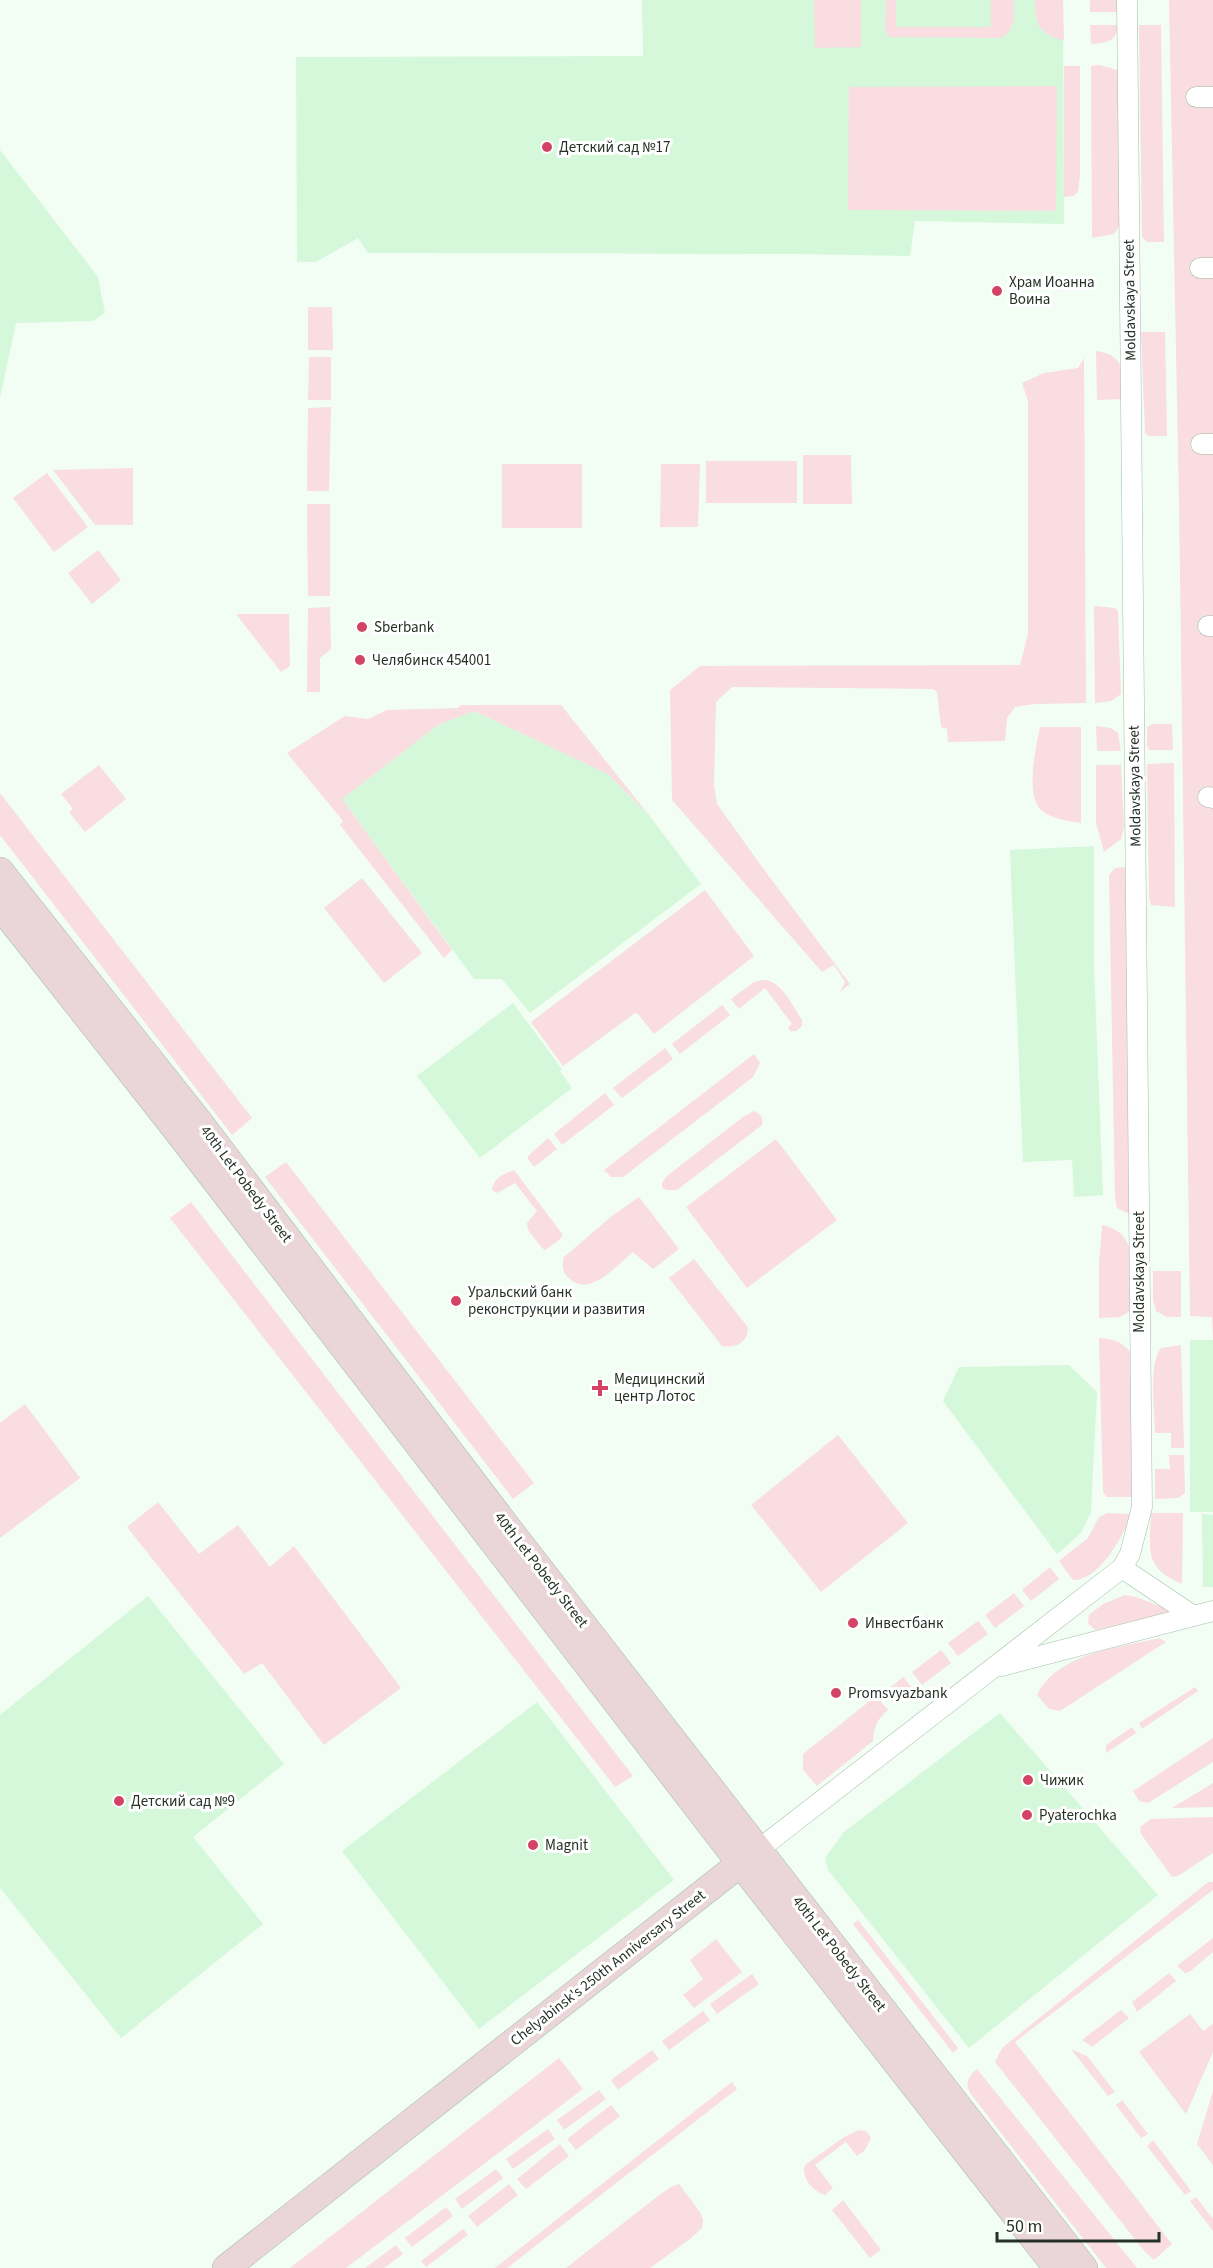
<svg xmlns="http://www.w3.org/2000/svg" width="1213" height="2268" font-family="'Source Sans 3',sans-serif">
<rect width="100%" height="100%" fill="#f2fef4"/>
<g fill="#d4f8d9">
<polygon points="642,0 1063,0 1064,224 915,221 910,256 798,254 368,253 358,238 316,262 297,262 296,57 643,56"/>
<polygon points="0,150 98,277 105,313 93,321 16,323 0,398"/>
<polygon points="474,711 608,774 649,815 701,884 530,1013 502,979 474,979 342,799 438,725"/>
<polygon points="1094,846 1094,966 1103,1195 1074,1197 1072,1160 1023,1162 1010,850"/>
<polygon points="513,1003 562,1069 560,1071 572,1088 480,1158 417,1076"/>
<rect x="1190" y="1340" width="23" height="172"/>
<polygon points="1069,1365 1097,1392 1091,1513 1081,1533 1057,1554 943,1401 959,1367"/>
<polygon points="1202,1514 1213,1515 1213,1587 1203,1587"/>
<polygon points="148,1596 284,1764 193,1837 263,1924 121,2038 0,1888 0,1715"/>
<polygon points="537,1702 674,1880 479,2029 342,1851"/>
<polygon points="1000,1713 1158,1895 969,2048 828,1870 825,1858 844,1832"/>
</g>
<g fill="#f9dde0">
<polygon points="814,0 861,0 861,47 815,48"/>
<path d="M886 0H896V27H991V0H1014C1014 15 1016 28 1002 38L889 37 885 31Z"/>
<path d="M1035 0H1063L1064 41C1039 33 1035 26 1035 0Z"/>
<rect x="1090" y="0" width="27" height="12"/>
<polygon points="1169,0 1213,0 1213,1339 1212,1317 1190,1316 1179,501"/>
<path d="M1090 25H1118C1117 42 1105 43 1091 44Z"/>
<polygon points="1139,25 1161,25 1164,242 1147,242 1142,237"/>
<polygon points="1099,65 1118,70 1120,77 1119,226 1114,234 1092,238 1091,66"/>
<polygon points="1064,66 1080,66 1080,174 1078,192 1073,196 1064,197"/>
<polygon points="1057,86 1056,211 848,210 849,87"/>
<polygon points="308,307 332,307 333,350 308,350"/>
<polygon points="1141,332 1165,332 1167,436 1149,436 1145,433"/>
<path d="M1096 351C1127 355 1122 374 1122 399L1097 400Z"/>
<polygon points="309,357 331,357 331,400 308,400"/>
<polygon points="1084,358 1086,703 1035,704 1015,707 1007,718 1005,741 948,742 947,729 941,727 937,692 933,689 732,687 716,702 714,785 717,804 762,867 850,984 840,992 845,982 834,965 822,972 672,800 670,690 700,666 1020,665 1028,634 1028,401 1022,383 1044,373 1078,368"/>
<polygon points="331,407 329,491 307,491 308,408"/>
<polygon points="803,455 851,455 852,504 803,504"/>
<rect x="706" y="461" width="91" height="42"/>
<rect x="502" y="464" width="80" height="64"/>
<polygon points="661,464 700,464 698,527 660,527"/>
<polygon points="133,468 133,525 95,525 53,470"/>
<polygon points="47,473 88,527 54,552 13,498"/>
<polygon points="307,504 330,504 330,596 308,596"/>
<polygon points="98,550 121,580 92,604 68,573"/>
<polygon points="1094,606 1115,608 1118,611 1121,694 1111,701 1095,703"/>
<polygon points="330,607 331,649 320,658 320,692 307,692 308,608"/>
<polygon points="236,614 289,614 290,666 281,672"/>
<polygon points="461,705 561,705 649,815 608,774 474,711 438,725 342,799 452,950 444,958 340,825 343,821 287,753 345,716 368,719 387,710 458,708"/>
<polygon points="1152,724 1172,724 1173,750 1149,750 1147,745 1147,727"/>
<polygon points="1096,726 1111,728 1118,733 1121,751 1097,751"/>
<path d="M1040 727H1081V823C1069 821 1051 819 1041 810 1025 794 1036 747 1040 727Z"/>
<polygon points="1174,763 1175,907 1151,905 1149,899 1147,764"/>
<polygon points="99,765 126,799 85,832 69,812 73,809 61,794"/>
<polygon points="1096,765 1121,765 1124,827 1121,839 1104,852 1096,823"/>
<polygon points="0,793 252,1118 232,1135 0,835"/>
<polygon points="1124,867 1127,870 1130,1214 1117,1208 1115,1198 1109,875 1115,868"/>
<polygon points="362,878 422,953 384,983 324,908"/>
<polygon points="705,890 754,956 654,1034 638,1014 635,1013 563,1066 531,1022"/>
<path d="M762 980C780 978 793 1006 802 1020V1026L796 1031H790L788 1028 792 1024 765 988 739 1009 731 999 754 982Z"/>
<polygon points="722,1005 730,1015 680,1054 672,1044"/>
<polygon points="665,1048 673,1059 622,1098 613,1088"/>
<polygon points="754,1054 760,1063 753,1077 623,1177 611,1177 604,1170"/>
<polygon points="605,1093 614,1105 562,1145 554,1134"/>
<path d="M754 1111C761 1114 763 1118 762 1125L677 1190H667L662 1188V1183L667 1176 743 1117Z"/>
<polygon points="548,1138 557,1149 534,1167 528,1159 528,1156"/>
<polygon points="776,1139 837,1220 747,1288 686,1207"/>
<polygon points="286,1162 534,1483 513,1499 265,1177"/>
<path d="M514 1170 563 1235 559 1240 545 1250 542 1248 528 1230 527 1223 537 1211 515 1183 497 1193 492 1190C493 1178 504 1174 514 1170Z"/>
<path d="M639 1197 679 1249 653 1269 633 1252C618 1264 590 1298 570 1279 563 1273 561 1266 564 1257L612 1216Z"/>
<polygon points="191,1202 633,1776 615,1787 170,1218"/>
<path d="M1102 1225C1115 1228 1125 1234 1129 1247L1130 1299 1129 1312 1120 1317 1099 1318V1263Z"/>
<path d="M694 1259 747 1326C751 1341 735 1349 722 1346L669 1278Z"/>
<polygon points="1153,1271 1181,1271 1181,1317 1167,1317 1156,1311 1153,1299"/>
<path d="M1099 1338C1113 1339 1121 1341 1130 1352L1134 1497H1107L1103 1492Z"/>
<path d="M1181 1345 1184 1448H1171V1433H1155C1155 1412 1148 1364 1161 1348Z"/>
<polygon points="25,1404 80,1478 0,1538 0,1423"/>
<polygon points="838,1435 908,1523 821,1592 751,1505"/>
<polygon points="1169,1455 1184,1455 1185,1493 1178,1498 1155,1499 1155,1469 1170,1469"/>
<polygon points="158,1502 199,1554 238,1525 270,1567 294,1546 401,1688 324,1745 262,1663 244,1674 127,1527"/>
<path d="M1107 1513 1132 1514C1123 1535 1100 1581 1073 1580L1059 1561 1088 1538 1099 1517Z"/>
<path d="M1151 1513H1183L1182 1584C1143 1568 1150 1549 1151 1513Z"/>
<polygon points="1050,1567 1059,1579 1031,1601 1022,1590"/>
<polygon points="1014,1593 1024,1606 995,1628 985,1615"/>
<path d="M1125 1595C1143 1597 1158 1607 1176 1612L1095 1630 1088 1623 1089 1615 1103 1604Z"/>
<polygon points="978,1621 988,1634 958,1656 948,1643"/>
<path d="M1159 1638 1166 1642 1060 1711 1049 1709 1037 1695C1057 1653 1119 1648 1159 1638Z"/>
<polygon points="941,1650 951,1663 922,1685 912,1672"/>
<polygon points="903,1677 914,1690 896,1704 886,1691"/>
<polygon points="1195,1687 1198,1691 1142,1729 1139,1723"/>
<path d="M876 1696 888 1710C877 1719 874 1727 873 1741L817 1786 803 1770V1754Z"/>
<polygon points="1132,1727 1136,1733 1106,1753 1106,1745"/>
<polygon points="1213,1738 1213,1762 1148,1803 1139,1801 1133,1791"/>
<polygon points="1213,1783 1213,1807 1172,1808"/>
<polygon points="1213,1817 1213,1853 1178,1876 1172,1877 1141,1834 1140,1827 1151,1819"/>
<polygon points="1208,1882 1213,1882 1213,1890 1015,2042 1172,2244 1154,2260 1145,2252 995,2062 1002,2048"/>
<polygon points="858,1920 958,2048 953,2053 853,1924"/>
<polygon points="1213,1938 1213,1952 1189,1972 1185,1973 1177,1966"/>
<polygon points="716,1939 742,1972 694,2008 683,1995 703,1979 690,1960"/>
<polygon points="1169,1973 1176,1981 1137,2012 1132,2002"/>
<polygon points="752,1974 759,1984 717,2014 710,2004"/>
<polygon points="1121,2010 1129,2018 1092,2047 1082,2040"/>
<polygon points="703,2011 710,2020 669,2050 662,2041"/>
<polygon points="1190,2014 1203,2031 1213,2024 1213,2052 1186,2114 1139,2052"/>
<polygon points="1071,2049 1087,2056 1115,2092 1108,2096"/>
<polygon points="652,2050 659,2059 618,2090 611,2080"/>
<polygon points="559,2058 583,2089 346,2268 290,2268"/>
<path d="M977 2069 1137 2268H1106L970 2093C965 2083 968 2076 977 2069Z"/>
<polygon points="732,2082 737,2089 507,2268 495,2268"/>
<polygon points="599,2090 606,2099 564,2130 557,2120"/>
<polygon points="1213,2091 1213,2165 1197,2144"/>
<polygon points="1122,2100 1148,2134 1141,2138 1116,2105"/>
<polygon points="611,2105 620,2116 576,2150 567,2139"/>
<polygon points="548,2129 555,2139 513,2169 506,2159"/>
<path d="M859 2130 866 2131 871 2138 865 2150 857 2156 846 2142 815 2165 833 2188 825 2195C814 2192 800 2177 805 2165L844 2137Z"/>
<polygon points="1153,2140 1191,2191 1185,2195 1147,2146"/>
<polygon points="560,2144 569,2156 526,2189 517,2179"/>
<polygon points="496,2169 503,2178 462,2209 455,2199"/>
<polygon points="509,2184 518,2195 477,2227 468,2216"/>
<polygon points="679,2184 700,2212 703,2220 702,2228 690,2239 650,2268 566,2268 658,2196 671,2187"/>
<polygon points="1196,2197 1213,2219 1213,2231 1190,2201"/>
<polygon points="843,2200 881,2250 870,2258 832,2210"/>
<polygon points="446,2207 453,2216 412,2247 405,2238"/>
<polygon points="463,2229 468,2235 426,2267 421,2261"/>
<polygon points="396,2245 403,2254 384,2268 365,2268"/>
</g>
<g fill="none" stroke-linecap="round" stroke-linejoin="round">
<defs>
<g id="street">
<polyline points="1196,97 1213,97"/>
<polyline points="1200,268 1213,268"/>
<polyline points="1201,444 1213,444"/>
<polyline points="1208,626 1213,626"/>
<polyline points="1208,797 1213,798"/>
<polyline points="1122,1568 1192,1615"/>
<polyline points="1001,1666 1213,1611"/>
<polyline points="758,1850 1122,1568 1130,1554 1142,1507 1127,0"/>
</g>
<g id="secondary">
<polyline points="0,871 196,1118 514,1536 1084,2268"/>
<polyline points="0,906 178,1132 740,1863 1057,2268"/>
<polyline points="226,2268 755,1852"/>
</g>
</defs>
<use href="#street" stroke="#a1bea6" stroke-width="21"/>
<use href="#secondary" stroke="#a1bea6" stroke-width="28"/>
<use href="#street" stroke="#fff" stroke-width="20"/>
<use href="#secondary" stroke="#ead5d8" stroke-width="27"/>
</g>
<g fill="#d34366" stroke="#fff" stroke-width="2">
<circle cx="547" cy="147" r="6"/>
<circle cx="997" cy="291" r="6"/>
<circle cx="362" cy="627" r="6"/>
<circle cx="360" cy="660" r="6"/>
<circle cx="456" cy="1301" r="6"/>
<path d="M597 1379h6v6h6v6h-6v6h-6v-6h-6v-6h6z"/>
<circle cx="853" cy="1623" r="6"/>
<circle cx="836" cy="1693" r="6"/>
<circle cx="1028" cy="1780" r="6"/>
<circle cx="119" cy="1801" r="6"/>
<circle cx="1027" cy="1815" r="6"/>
<circle cx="533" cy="1845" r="6"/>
</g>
<g text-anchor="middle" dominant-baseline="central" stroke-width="6" stroke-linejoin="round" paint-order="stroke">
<g font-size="15" fill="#253127" stroke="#fff" text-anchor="start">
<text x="559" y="147">Детский сад №17</text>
<text x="1009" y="282">Храм Иоанна<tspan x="1009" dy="17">Воина</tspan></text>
<text x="374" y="627">Sberbank</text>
<text x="372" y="660">Челябинск 454001</text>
<text x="468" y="1292">Уральский банк<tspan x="468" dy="17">реконструкции и развития</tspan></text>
<text x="614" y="1379">Медицинский<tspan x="614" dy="17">центр Лотос</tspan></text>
<text x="865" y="1623">Инвестбанк</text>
<text x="848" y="1693">Promsvyazbank</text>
<text x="1040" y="1780">Чижик</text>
<text x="131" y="1801">Детский сад №9</text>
<text x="1039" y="1815">Pyaterochka</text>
<text x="545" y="1845">Magnit</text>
</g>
<g font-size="15" fill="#253127" stroke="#fff">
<text transform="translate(1130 300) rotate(-91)">Moldavskaya Street</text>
<text transform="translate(1135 786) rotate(-91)">Moldavskaya Street</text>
<text transform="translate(246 1184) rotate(53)">40th Let Pobedy Street</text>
<text transform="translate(1139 1272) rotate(-90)">Moldavskaya Street</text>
<text transform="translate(541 1570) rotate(52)">40th Let Pobedy Street</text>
<text transform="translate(839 1954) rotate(52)">40th Let Pobedy Street</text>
<text transform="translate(608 1968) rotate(-38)">Chelyabinsk's 250th Anniversary Street</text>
</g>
</g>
<path d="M997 2232v9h162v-9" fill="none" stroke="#253127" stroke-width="3"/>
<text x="1006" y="2232" font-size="18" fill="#253127" stroke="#ffffff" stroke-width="4.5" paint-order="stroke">50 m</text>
</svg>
